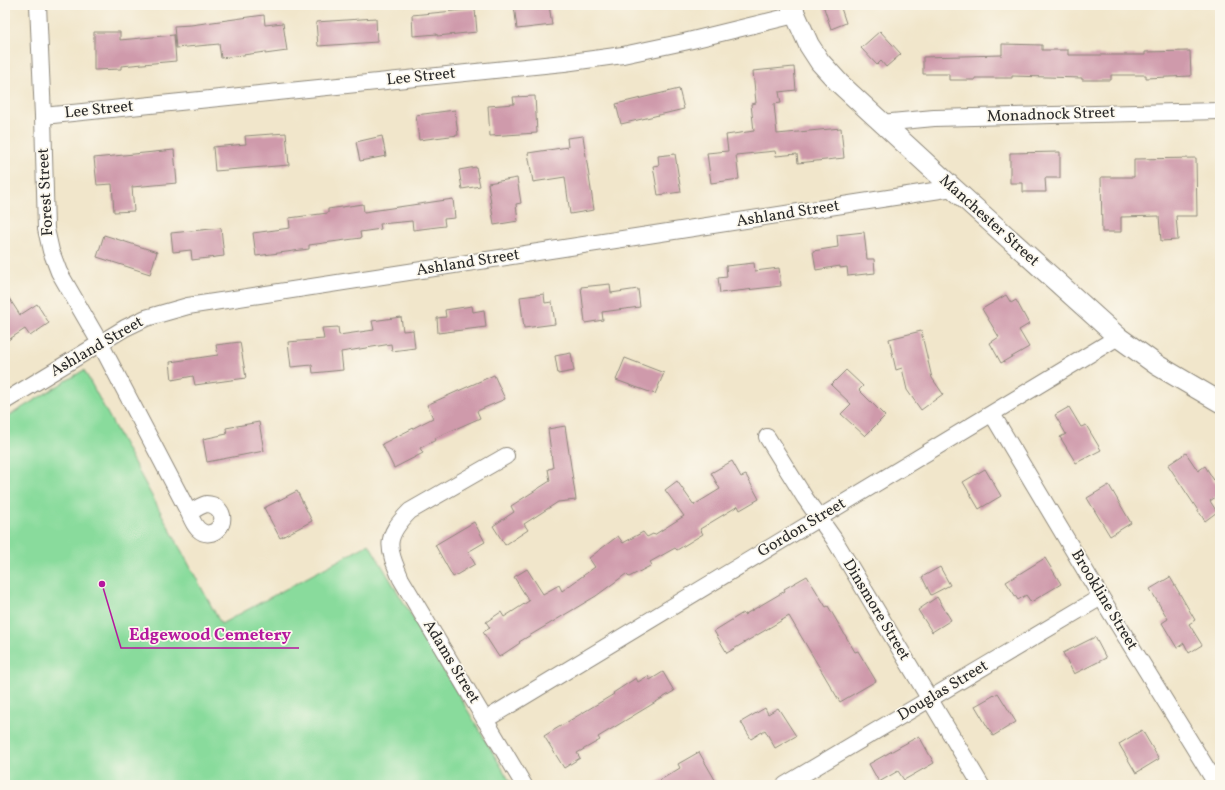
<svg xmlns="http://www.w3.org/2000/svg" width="1225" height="790" font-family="Vollkorn,serif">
<rect width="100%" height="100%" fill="#fbf7ec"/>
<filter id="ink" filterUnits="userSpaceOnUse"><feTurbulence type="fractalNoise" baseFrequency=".025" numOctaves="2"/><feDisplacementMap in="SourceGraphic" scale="8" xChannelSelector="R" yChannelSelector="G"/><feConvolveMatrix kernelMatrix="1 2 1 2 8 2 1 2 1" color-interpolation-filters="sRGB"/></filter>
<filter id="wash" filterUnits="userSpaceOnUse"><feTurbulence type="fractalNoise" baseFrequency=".012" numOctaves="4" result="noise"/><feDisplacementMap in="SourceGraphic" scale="16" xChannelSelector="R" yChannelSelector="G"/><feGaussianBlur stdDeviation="0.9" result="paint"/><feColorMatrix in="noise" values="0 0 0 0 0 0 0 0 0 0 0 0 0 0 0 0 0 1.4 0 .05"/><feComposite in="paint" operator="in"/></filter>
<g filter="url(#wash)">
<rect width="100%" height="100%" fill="#f1e6cb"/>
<polygon fill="#89db9c" stroke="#5a8364" points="84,370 221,624 369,544 512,785 5,785 5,418"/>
<g id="blocks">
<g fill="#cf9aab">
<polygon points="514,5 549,5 552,25 517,29"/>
<polygon points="823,5 840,5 846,23 831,29"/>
<polygon points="475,9 477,32 437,36 437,34 413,36 412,15"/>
<polygon points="264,15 265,25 283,23 287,51 265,54 265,52 221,58 219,44 176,48 174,26 191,25"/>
<polygon points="376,18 377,42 318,46 316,22"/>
<polygon points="880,31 901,54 886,67 881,61 877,65 861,48"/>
<polygon points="94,32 120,32 120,40 174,35 176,61 121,66 121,69 94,70"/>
<polygon points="1002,44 1042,45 1042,50 1068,50 1068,55 1145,55 1145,52 1190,51 1191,76 1146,78 1146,75 1111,75 1111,80 1082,80 1082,78 1012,76 1012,78 975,78 975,80 949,80 949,74 923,74 923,57 1002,55"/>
<polygon points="794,67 796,90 779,92 781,103 774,104 777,134 841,128 844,158 798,163 797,154 776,156 775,151 736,155 739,179 711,183 707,153 728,151 726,135 754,131 751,104 756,103 753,71"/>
<polygon points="679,89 684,109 621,124 616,104"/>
<polygon points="535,96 537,133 490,136 488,106 514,104 513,97"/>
<polygon points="455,110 458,135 419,140 416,115"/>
<polygon points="286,133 289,165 215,171 213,147 246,144 245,136"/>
<polygon points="382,136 386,156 360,161 356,142"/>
<polygon points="583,136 594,210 570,214 565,177 533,182 528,153 568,147 567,138"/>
<polygon points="174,150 177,183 132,187 134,211 114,212 112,184 97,185 94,158"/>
<polygon points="1060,152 1060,178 1045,178 1046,192 1023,192 1023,183 1010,183 1010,153"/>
<polygon points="675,154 681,192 658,195 653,166 659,165 658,156"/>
<polygon points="1196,158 1197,216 1176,216 1178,240 1161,241 1159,216 1121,217 1121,232 1102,232 1101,177 1134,177 1134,159"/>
<polygon points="476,167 480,186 462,189 459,170"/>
<polygon points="517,178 521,203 516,204 518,221 494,225 488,183"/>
<polygon points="453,199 455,218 444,219 445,226 413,230 412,221 380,224 381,229 360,232 361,238 309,245 309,249 256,256 253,233 290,228 289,218 328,213 328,209 363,204 364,212"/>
<polygon points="221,228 224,256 192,260 191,250 173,252 171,233"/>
<polygon points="864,232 867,259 874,259 875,273 848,276 847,267 840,268 840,266 816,270 813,251 838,247 837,235"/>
<polygon points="104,235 157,252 150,274 97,257"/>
<polygon points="754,263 755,271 779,268 781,286 720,293 718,278 727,277 726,266"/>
<polygon points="610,284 611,293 638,289 640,307 602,312 603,320 585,323 581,287"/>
<polygon points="5,292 20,315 37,304 49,323 30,336 25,329 5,342"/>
<polygon points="544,294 545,303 552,302 555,324 524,328 520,297"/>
<polygon points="1006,295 1011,303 1016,300 1029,324 1019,330 1029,347 1001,363 990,343 999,337 982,309"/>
<polygon points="472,306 473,312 484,310 486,327 438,333 437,318 446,317 445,310"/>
<polygon points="401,317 403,331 413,330 415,348 392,351 391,344 341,352 343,370 313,373 312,365 291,367 288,342 324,339 322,328 338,327 339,335 374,330 372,321"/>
<polygon points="921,331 932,378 943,394 921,410 907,390 902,368 896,370 889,339"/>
<polygon points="240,342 246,378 195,385 193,376 172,380 170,362 218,355 216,345"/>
<polygon points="571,353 574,371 558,374 555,356"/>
<polygon points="625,358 664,373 655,394 616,380"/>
<polygon points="846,370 863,386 859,390 885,416 865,436 841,414 851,404 831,385"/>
<polygon points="494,375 505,399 477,411 480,418 435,438 436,440 420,448 423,453 394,468 382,444 433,418 427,405"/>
<polygon points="1069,407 1081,427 1086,425 1101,450 1076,463 1060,437 1066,434 1055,415"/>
<polygon points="259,422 264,451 207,462 203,439 227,434 226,428"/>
<polygon points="565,426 576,500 558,502 524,524 528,530 505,545 493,526 514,512 511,506 550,481 548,469 553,468 548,429"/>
<polygon points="1186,453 1198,471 1205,466 1220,490 1220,494 1210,501 1217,512 1205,521 1168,465"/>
<polygon points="732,461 741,477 746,475 759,499 740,510 738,506 700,529 703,534 677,550 675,548 650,562 652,565 629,577 626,574 596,596 519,642 520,643 499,657 483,632 490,628 486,622 501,612 504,617 529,601 514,577 527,569 543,594 559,585 562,591 595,567 589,558 618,536 623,543 643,532 647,537 653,534 654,535 684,516 665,490 677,481 694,505 720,489 711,473"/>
<polygon points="985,469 1001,496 979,509 963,482"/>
<polygon points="1109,485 1131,523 1110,536 1087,498"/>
<polygon points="297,491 312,521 280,538 264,508"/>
<polygon points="474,522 485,542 468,552 475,564 453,577 435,545"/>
<polygon points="1045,558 1061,584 1031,602 1026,595 1018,600 1006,582"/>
<polygon points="940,567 950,585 931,595 922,577"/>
<polygon points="807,576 826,607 828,606 855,652 858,651 876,681 840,702 789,616 727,653 714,631 743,613 744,615 785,591 784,589"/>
<polygon points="1170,577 1195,620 1189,624 1202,645 1189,653 1184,643 1177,648 1162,623 1168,619 1150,589"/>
<polygon points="937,597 951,620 932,632 918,610"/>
<polygon points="1095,637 1106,658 1074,674 1063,653"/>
<polygon points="663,672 674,691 598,737 600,740 577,753 580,758 564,768 544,736 614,694 613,693 636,678 638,682 648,676 650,680"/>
<polygon points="998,693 1016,722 993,736 975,706"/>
<polygon points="765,708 768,714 778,708 796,736 775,748 765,730 751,739 741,722"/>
<polygon points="1142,730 1159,759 1136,773 1119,744"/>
<polygon points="919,736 934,763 904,780 898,771 879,782 869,764"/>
<polygon points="699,752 718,785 652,785 680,768 678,764"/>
</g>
</g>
</g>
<g filter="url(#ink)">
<use href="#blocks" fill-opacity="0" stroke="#8e887b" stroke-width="1"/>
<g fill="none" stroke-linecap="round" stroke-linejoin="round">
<defs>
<g id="minor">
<path d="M38 5 43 116 46 229 51 251 59 272 100 343 189 513C191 518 194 525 198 529 212 543 232 520 217 508 214 505 210 504 206 504 200 506 194 510 189 513"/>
<polyline points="43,116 564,63 623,55 684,42 795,15"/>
<polyline points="881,123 934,118 1220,111"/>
<polyline points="5,401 125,328 146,318 188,306 953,188"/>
<polyline points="992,414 1101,597 1217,785"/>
<polyline points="767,437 805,498 834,539 981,785"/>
<path d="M506 456 410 511C384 537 387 547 401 579L524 785"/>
<path d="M485 720C696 592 908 466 1118 337"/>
<polyline points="785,785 1101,597"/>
</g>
<polyline id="tertiary" points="791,5 809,45 820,62 839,83 953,188 1118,337 1157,365 1220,402"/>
</defs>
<use href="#minor" stroke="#8e887b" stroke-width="18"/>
<use href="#tertiary" stroke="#8e887b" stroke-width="22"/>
<use href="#minor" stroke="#fff" stroke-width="16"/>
<use href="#tertiary" stroke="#fff" stroke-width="20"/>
</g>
</g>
<g text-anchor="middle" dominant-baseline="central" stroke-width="3.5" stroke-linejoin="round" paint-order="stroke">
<g font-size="16" fill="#2b2b2b" stroke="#fbf7ec">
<text transform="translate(421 77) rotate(-6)">Lee Street</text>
<text transform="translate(99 110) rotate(-6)">Lee Street</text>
<text transform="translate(1051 115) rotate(-2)">Monadnock Street</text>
<text transform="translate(46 192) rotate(-93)">Forest Street</text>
<text transform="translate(788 214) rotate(-9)">Ashland Street</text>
<text transform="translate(989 221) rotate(42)">Manchester Street</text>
<text transform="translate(468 263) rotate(-9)">Ashland Street</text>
<text transform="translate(97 347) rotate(-30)">Ashland Street</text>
<text transform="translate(802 528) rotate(-31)">Gordon Street</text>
<text transform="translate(1104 600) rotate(59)">Brookline Street</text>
<text transform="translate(876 610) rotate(59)">Dinsmore Street</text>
<text transform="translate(451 662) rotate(59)">Adams Street</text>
<text transform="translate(943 691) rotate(-31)">Douglas Street</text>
</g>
</g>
<path fill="none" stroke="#b5179e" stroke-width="1.5" d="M102 584L121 648H299"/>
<circle fill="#b5179e" stroke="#fbf7ec" stroke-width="1.5" cx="102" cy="584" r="4"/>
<g font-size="17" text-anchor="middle" font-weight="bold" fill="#b5179e" stroke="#fbf7ec" stroke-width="3.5" stroke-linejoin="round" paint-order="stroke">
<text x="210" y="640">Edgewood Cemetery</text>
</g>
<rect width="1225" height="790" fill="none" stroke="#fbf7ec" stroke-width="20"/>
</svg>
